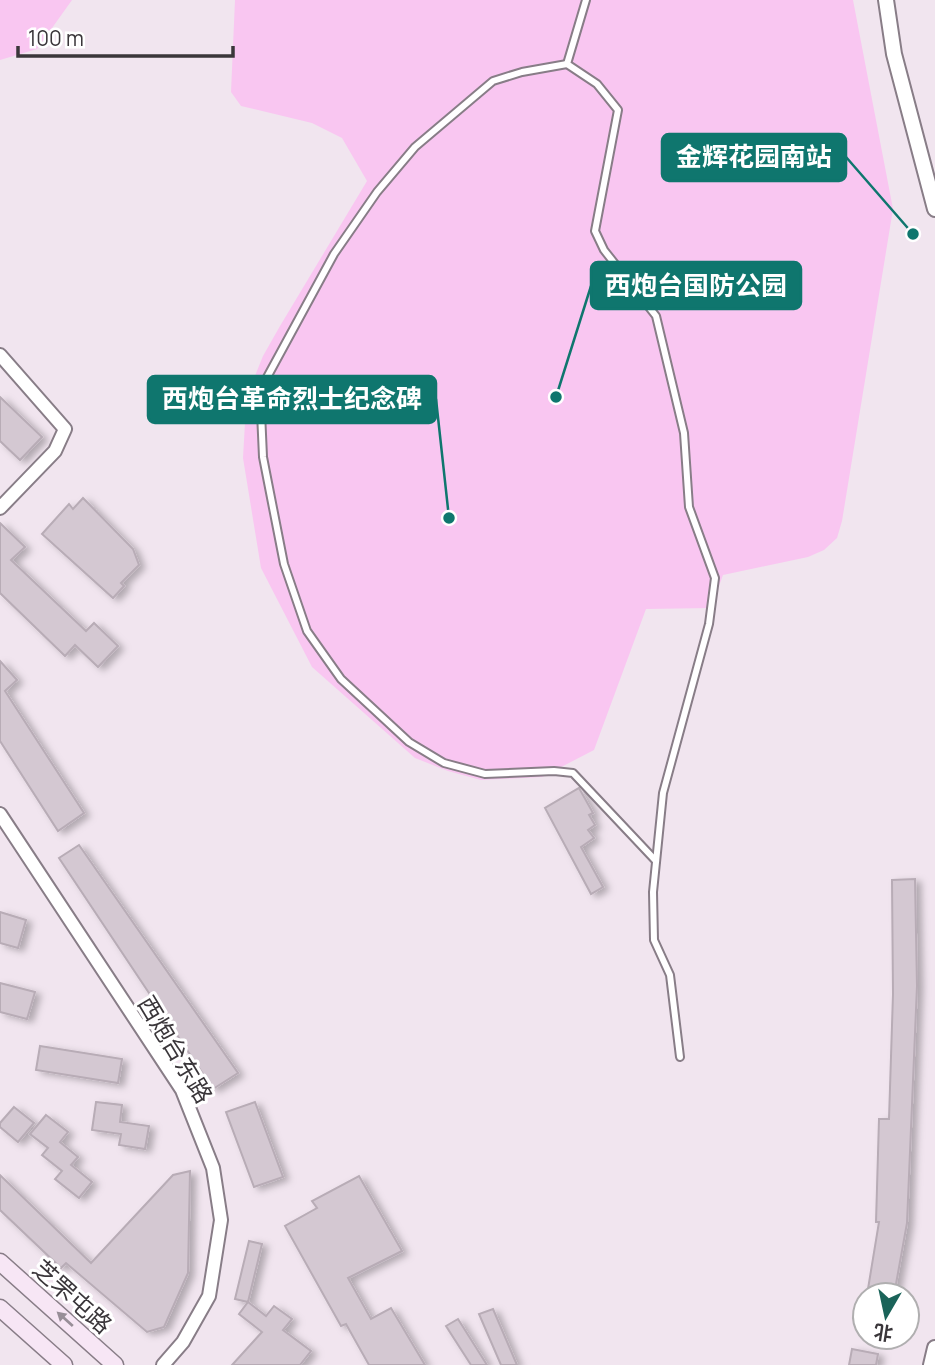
<svg xmlns="http://www.w3.org/2000/svg" width="935" height="1365" font-family="Manrope,'Noto Sans SC',sans-serif">
<defs>
<filter id="shadow"><feDropShadow dx="5.5" dy="3" stdDeviation="3.5" flood-color="#0004"/></filter>
</defs>
<rect width="100%" height="100%" fill="#f1e5ef"/>
<g fill="#f9c6f1">
<polygon points="0,0 72,0 37,49 0,60"/>
<polygon points="235,0 853,0 893,209 842,521 837,538 824,550 808,557 723,575 711,608 646,609 594,750 542,777 481,780 448,771 415,758 312,667 261,568 243,458 246,405 250,388 263,356 280,326 367,181 342,138 312,123 241,106 231,92"/>
</g>
<g fill="#d4c8d2" stroke="#b8acb6" stroke-width="2" filter="url(#shadow)">
<polygon points="0,397 42,437 20,460 0,441"/>
<polygon points="83,498 133,549 139,565 121,583 124,586 113,598 42,534 69,504 73,509"/>
<polygon points="0,523 25,547 11,560 86,631 94,623 118,646 98,667 75,645 65,656 0,593"/>
<polygon points="0,661 17,680 5,691 84,813 58,831 0,741"/>
<polygon points="579,788 593,813 589,815 595,825 588,830 594,838 581,847 603,887 591,894 545,808"/>
<polygon points="79,845 238,1073 213,1089 59,858"/>
<polygon points="915,879 917,986 907,1223 894,1295 867,1295 879,1222 876,1222 879,1119 889,1119 893,994 892,880"/>
<polygon points="0,912 26,920 18,948 0,943"/>
<polygon points="0,983 35,992 27,1019 0,1012"/>
<polygon points="40,1046 122,1059 118,1083 36,1070"/>
<polygon points="96,1102 122,1105 120,1122 149,1126 145,1149 119,1145 121,1134 92,1130"/>
<polygon points="255,1102 283,1177 254,1187 226,1112"/>
<polygon points="14,1107 34,1123 18,1142 0,1127 0,1123"/>
<polygon points="46,1115 68,1132 60,1142 78,1157 71,1165 92,1182 79,1198 55,1179 62,1171 42,1155 48,1148 30,1134"/>
<polygon points="190,1171 188,1273 164,1327 147,1332 66,1263 61,1268 0,1210 0,1175 91,1263 173,1175"/>
<polygon points="359,1176 402,1251 348,1278 371,1319 391,1308 425,1365 369,1365 346,1324 341,1326 285,1226 317,1208 312,1201"/>
<polygon points="249,1241 262,1244 248,1302 235,1299"/>
<polygon points="248,1302 266,1316 274,1306 292,1319 283,1330 311,1351 300,1365 232,1365 262,1332 239,1314"/>
<polygon points="493,1309 517,1365 501,1365 479,1314"/>
<polygon points="458,1319 487,1365 471,1365 446,1326"/>
<polygon points="852,1349 878,1354 876,1365 849,1365"/>
</g>
<g fill="none" stroke-linecap="round" stroke-linejoin="round">
<defs>
<g id="service">
<polyline points="586,0 567,64 597,84 618,110 595,231 604,250 656,316 684,433 689,507 715,578 709,624 663,793 653,892 654,940 670,975 680,1057"/>
<polyline points="567,64 522,72 493,81 415,147 377,192 334,254 265,381 261,412 263,457 284,564 307,631 341,679 409,742 444,763 485,774 554,771 573,773 656,861"/>
</g>
<g id="minor">
<polyline points="0,355 65,429 55,451 0,508"/>
<polyline points="0,814 182,1090 213,1168 221,1220 209,1296 183,1342 163,1365"/>
</g>
<g id="tertiary">
<polyline points="886,0 894,54 935,209"/>
<polyline points="931,1365 935,1348"/>
</g>
<g id="secondary">
<polyline points="0,1262 115,1365"/>
<polyline points="0,1308 64,1365"/>
</g>
</defs>
<use href="#service" stroke="#887d87" stroke-width="10"/>
<use href="#minor" stroke="#887d87" stroke-width="16"/>
<use href="#tertiary" stroke="#887d87" stroke-width="18"/>
<use href="#secondary" stroke="#887d87" stroke-width="19"/>
<use href="#service" stroke="#fff" stroke-width="6"/>
<use href="#minor" stroke="#fff" stroke-width="12"/>
<use href="#tertiary" stroke="#fff" stroke-width="14"/>
<use href="#secondary" stroke="#f7e6f5" stroke-width="16"/>
</g>
<defs><path id="oneway-solid" d="M-6-.8H1V-3.2L6.5 0L1 3.2V.8H-6Z" transform="scale(1.75)"/></defs>
<use fill="#988e98" href="#oneway-solid" transform="translate(65 1319) rotate(-138)"/>
<g text-anchor="middle" dominant-baseline="central" stroke-width="6" stroke-linejoin="round" paint-order="stroke">
<g font-size="24" fill="#3a363a" stroke="#fff">
<text transform="translate(176 1049) rotate(59)">西炮台东路</text>
<text transform="translate(73 1296) rotate(42)">芝罘屯路</text>
</g>
</g>
<path fill="none" stroke="#0f766e" stroke-width="2.5" d="M913 234L846 157M556 397L591 286M449 518L436 399"/>
<g fill="#0f766e" stroke="#fff" stroke-width="2.5">
<circle cx="913" cy="234" r="7"/>
<circle cx="556" cy="397" r="7"/>
<circle cx="449" cy="518" r="7"/>
</g>
<g fill="#0f766e" stroke="#0f766e" stroke-width="2.5">
<rect x="662" y="134" width="184" height="47" rx="7"/>
<rect x="591" y="262" width="210" height="47" rx="7"/>
<rect x="148" y="376" width="288" height="47" rx="7"/>
</g>
<g font-size="26" text-anchor="middle" font-weight="bold" fill="#fff">
<text x="754" y="166">金辉花园南站</text>
<text x="696" y="295">西炮台国防公园</text>
<text x="292" y="408">西炮台革命烈士纪念碑</text>
</g>
<g transform="translate(886 1316) rotate(189)"><circle r="33" fill="#ffffff" stroke="#b0afb0" stroke-width="2"/>
<path d="M0-5L12 26L0 18L-12 26Z" fill="#1a6359"/>
<text y="-10" font-size="19" font-weight="bold" text-anchor="middle" fill="#3a363a">北</text>
</g>
<path d="M18 46v10h215v-10" fill="none" stroke="#3a363a" stroke-width="3.5"/>
<text x="28" y="46" font-size="21" fill="#3a363a" stroke="#ffffff" stroke-width="5" paint-order="stroke">100 m</text>
</svg>
